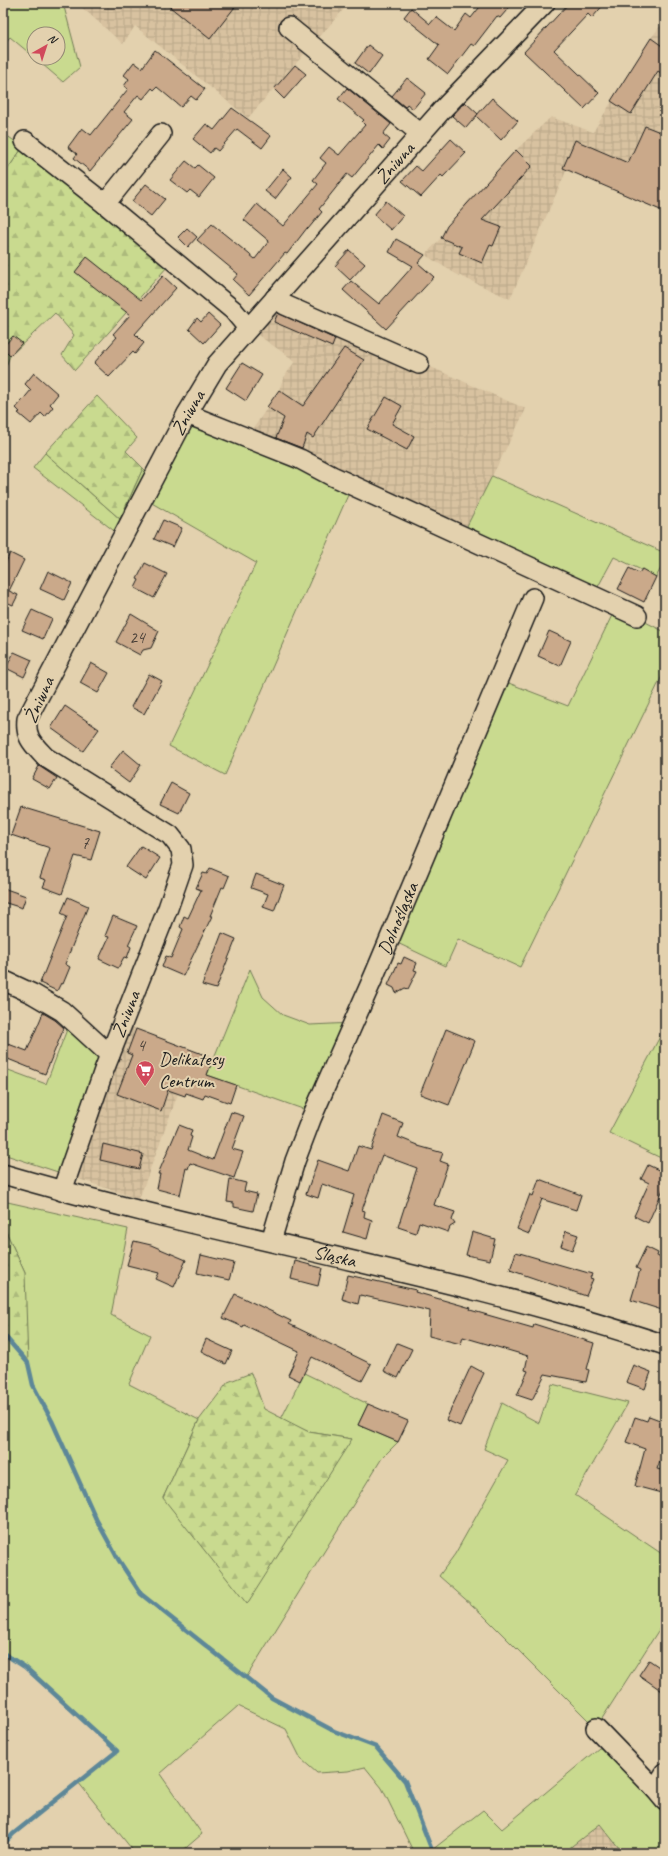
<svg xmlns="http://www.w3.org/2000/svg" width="668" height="1856" font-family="Caveat,sans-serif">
<defs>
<pattern id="industrial-grid" width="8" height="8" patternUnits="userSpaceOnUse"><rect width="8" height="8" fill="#d8c2a0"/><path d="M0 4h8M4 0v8" fill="none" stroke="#b9a689"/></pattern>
<pattern id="forest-firs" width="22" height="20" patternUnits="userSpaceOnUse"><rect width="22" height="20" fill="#c9da8f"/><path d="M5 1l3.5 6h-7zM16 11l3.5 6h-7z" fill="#acba7b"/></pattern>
</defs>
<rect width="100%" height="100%" fill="#e3d1ae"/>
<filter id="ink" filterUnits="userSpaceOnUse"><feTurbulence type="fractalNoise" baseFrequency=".025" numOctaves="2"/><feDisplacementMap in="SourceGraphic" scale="8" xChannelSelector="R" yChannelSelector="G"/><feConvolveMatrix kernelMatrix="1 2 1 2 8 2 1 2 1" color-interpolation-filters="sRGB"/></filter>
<g filter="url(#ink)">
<g fill="url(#industrial-grid)">
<polygon points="77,3 337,3 344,9 248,118 135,26 123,44"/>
<polygon points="665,20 664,212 567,169 510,299 456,274 425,255 441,238 447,226 470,199 516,150 551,117 593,132 651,38"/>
<polygon points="275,298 526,409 462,536 247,438 279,390 283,379 295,361 248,328"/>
<polygon points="122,1023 194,1051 139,1199 67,1175"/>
<polygon points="600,1824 623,1853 563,1853"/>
</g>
<g fill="#c9da8f" stroke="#727b56">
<polygon points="3,3 63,3 80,67 63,82 35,58 58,58 58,34 34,34 34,57 10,37 3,45"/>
<polygon points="3,133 23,147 3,176"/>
<polygon points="187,414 352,486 225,775 169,746 256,563 143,498 122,537 33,468 45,453 120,519 143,468 153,478"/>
<polygon points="492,476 665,553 665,561 656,577 614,557 593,596 462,536"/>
<polygon points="616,607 665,632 665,670 520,967 458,939 446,966 391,940 506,682 568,706"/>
<polygon points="250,969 263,997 283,1015 310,1025 353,1023 314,1113 207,1075"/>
<polygon points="71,1019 110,1055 67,1175 3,1154 3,1068 46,1084"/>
<polygon points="665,1027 665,1160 609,1133"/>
<polygon points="3,1201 128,1229 111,1315 150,1335 129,1384 199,1420 163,1498 352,1439 309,1432 281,1419 304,1373 368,1404 358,1425 398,1442 382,1458 246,1678 272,1698 334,1731 376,1747 405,1781 432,1850 483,1810 502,1829 599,1748 608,1748 655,1789 665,1773 665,1850 661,1853 623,1853 600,1824 563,1853 414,1853 382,1788 365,1767 348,1771 317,1773 301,1759 286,1729 238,1706 160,1774 202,1834 180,1853 135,1853 78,1782 117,1751 25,1667 3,1654 3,1325 25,1273 3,1225"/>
<polygon points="552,1384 628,1403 575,1495 665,1556 665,1620 596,1728 481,1613 439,1576 455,1554 508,1460 484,1449 502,1403 539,1423"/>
</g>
<g fill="url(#forest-firs)" stroke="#727b56">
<polygon points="23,147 168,266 75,370 62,355 74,335 55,313 10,356 3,373 3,176"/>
<polygon points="97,396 137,438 126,451 143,468 120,519 45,453"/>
<polygon points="3,1225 25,1273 28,1363 3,1331"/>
<polygon points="251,1373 264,1409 309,1432 352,1439 247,1604 163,1498 199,1420 228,1382"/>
</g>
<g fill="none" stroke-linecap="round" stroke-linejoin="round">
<g stroke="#5d8798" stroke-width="4.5">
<polyline points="3,1334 28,1363 33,1385 52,1421 96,1519 118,1559 141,1594 272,1698 334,1731 376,1747 405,1781 433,1853"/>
<polyline points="3,1653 25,1667 117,1751 13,1834 3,1845"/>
</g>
</g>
<g fill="#caa98a" stroke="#1c1c1c">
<polygon points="165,3 238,3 210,39"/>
<polygon points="483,3 513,3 500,18 497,16 474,46 471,44 448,74 429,59 439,45 404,17 411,8 430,24 436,17 454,31 466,14 471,18"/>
<polygon points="569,3 605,3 592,18 588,14 554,50 599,93 584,109 524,52"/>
<polygon points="651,38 665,48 665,76 658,71 631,114 611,101"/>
<polygon points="368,45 382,56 369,74 355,63"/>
<polygon points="155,50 205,89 196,100 191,96 181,107 157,87 154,90 152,88 143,99 138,95 124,112 133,119 90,171 74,158 77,154 68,147 82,128 91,135 128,89 124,86 129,79 124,75 134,62 142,68"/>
<polygon points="295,65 306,74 284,99 274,89"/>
<polygon points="407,78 426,93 413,109 407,104 405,107 392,96"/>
<polygon points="347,88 391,124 383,134 390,140 383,149 379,145 352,178 347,174 319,209 322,212 308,229 307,228 287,254 285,253 249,295 233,280 238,274 197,240 212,224 255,259 269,241 244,220 257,204 283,226 318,184 313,180 326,163 320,158 329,147 339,155 365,125 362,122 364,120 338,99"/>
<polygon points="492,98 518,121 501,140 476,116"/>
<polygon points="465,102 478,114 466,128 452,116"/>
<polygon points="232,108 271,136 262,148 237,129 218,151 214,148 210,153 193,139 206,124 214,130"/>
<polygon points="645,126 665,134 665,212 563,168 575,140 628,163"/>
<polygon points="451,139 466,153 443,177 441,175 421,197 402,181 416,166 422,171"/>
<polygon points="516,150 532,166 482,220 501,227 493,246 490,245 482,263 459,253 462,247 441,238 447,226"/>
<polygon points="186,161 195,168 198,165 214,178 199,197 190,190 187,193 170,180"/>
<polygon points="283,169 292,177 275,199 265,191"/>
<polygon points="146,184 165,199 151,216 132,201"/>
<polygon points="386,201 403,216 391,230 374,215"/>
<polygon points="187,228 197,237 188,247 178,237"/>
<polygon points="396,239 425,255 418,263 434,277 386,329 343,290 351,281 379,304 413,266 389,252"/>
<polygon points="349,250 365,264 350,280 335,266"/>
<polygon points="87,257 141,300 163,276 176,288 135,334 144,343 135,354 133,352 109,377 94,363 117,337 113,334 130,315 75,272"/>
<polygon points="278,313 335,339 332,347 274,322"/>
<polygon points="208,314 220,325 204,343 189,329 197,318 201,322"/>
<polygon points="13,336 22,343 10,356 3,349 3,347"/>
<polygon points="344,348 364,360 313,438 307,434 302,448 276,438 284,418 267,407 279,390 303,406"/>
<polygon points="242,363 262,375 246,401 226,388"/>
<polygon points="34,373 58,394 50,404 53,407 45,417 41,413 31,424 18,413 20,412 16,408 31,390 25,384"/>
<polygon points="386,397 402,406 392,424 414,436 407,450 367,429"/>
<polygon points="163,520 182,528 173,547 154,539"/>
<polygon points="10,553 24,560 9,591 18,595 13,605 4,601 3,603 3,569"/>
<polygon points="145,563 167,574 154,598 135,588 139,580 137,579"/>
<polygon points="629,568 639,573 642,569 656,577 644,602 618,589"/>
<polygon points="48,571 72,583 64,600 40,589"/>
<polygon points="32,610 52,619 43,639 22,630"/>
<polygon points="131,614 159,631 151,648 143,650 140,655 116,642"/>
<polygon points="549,631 571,641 560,666 538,656"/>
<polygon points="14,652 32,660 24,677 6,668"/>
<polygon points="91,663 109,673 98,693 80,683"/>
<polygon points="149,674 162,681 144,714 131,707"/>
<polygon points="65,706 99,729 83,751 51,728"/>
<polygon points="123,750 141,765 129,783 109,768"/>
<polygon points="39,766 57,778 50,789 32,779"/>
<polygon points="171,783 189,793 179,813 160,804"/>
<polygon points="21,807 100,831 91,860 75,856 62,894 43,887 46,880 40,878 50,848 11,835"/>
<polygon points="141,846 160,858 146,880 126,867"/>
<polygon points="210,868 229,876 224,888 222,887 210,916 212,916 183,976 162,967 166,956 171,958 183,929 180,927 184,916 188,918 201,890 196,888 203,873 207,874"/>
<polygon points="256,874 284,885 274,911 263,907 268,894 251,888"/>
<polygon points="3,888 26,896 22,908 3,902"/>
<polygon points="68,897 88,906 65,964 70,967 63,984 61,983 57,991 40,983 67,916 61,913"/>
<polygon points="113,916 137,926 128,945 131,947 127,958 124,957 118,968 99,959 109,937 105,936"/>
<polygon points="222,933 236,939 216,989 202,985"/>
<polygon points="404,957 417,963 414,970 417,971 408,989 405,988 396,993 394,988 388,985 398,963 401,964"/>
<polygon points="43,1013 55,1020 64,1028 45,1074 3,1057 3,1042 27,1051"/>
<polygon points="136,1029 213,1058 207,1075 236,1085 230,1103 205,1094 203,1099 186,1093 185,1096 168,1090 161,1111 117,1094 132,1055 127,1053"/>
<polygon points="446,1029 475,1041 449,1105 420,1094"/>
<polygon points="231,1112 244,1116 232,1149 243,1152 234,1178 190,1163 188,1169 186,1168 180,1195 157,1189 160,1174 158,1174 179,1125 192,1130 190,1136 192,1137 188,1150 213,1160"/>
<polygon points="383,1115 403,1123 398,1137 418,1145 418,1146 443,1153 440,1161 448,1164 434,1205 455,1212 452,1220 455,1224 450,1227 448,1232 419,1222 416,1233 398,1227 417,1168 382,1155 362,1210 365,1211 364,1217 372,1220 367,1239 343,1232 354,1195 322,1184 318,1198 306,1194 318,1160 349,1171 358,1146 371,1150"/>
<polygon points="103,1144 143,1154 139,1169 100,1160"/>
<polygon points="648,1165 665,1173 665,1185 648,1223 634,1216 649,1183 641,1179"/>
<polygon points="230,1179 246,1183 244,1191 257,1194 253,1211 234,1207 234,1203 227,1202"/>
<polygon points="539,1179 581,1195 576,1210 541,1199 542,1199 529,1234 517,1229 530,1194 533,1196"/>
<polygon points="566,1231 578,1235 572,1250 561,1246"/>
<polygon points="472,1232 495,1239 490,1260 466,1255"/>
<polygon points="134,1241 151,1245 186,1260 174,1287 156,1279 159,1273 127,1265"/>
<polygon points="646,1247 658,1253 657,1256 665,1260 665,1311 631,1300 640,1270 636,1268"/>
<polygon points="516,1252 592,1274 590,1278 593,1279 586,1296 510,1270"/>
<polygon points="201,1255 234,1263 229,1280 197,1273"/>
<polygon points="295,1261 322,1268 318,1286 291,1279"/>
<polygon points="348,1275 416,1290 415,1292 471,1308 470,1310 533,1328 534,1324 594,1343 587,1369 589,1370 586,1382 545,1374 532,1400 517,1395 528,1371 525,1370 528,1356 463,1337 461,1344 429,1336 430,1311 360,1295 358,1304 342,1299"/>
<polygon points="235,1294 291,1321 289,1324 371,1364 362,1381 312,1357 300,1381 288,1375 299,1351 244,1325 243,1327 223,1318"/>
<polygon points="206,1339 232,1351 226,1364 201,1351"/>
<polygon points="397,1343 412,1349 398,1378 384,1371"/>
<polygon points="633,1365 651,1372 645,1389 626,1382"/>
<polygon points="471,1366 484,1373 460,1426 446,1420"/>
<polygon points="368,1404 408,1421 398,1442 358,1425"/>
<polygon points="649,1416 665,1422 665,1447 657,1469 665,1471 665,1494 635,1486 645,1449 626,1442 635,1417 647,1421"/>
<polygon points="649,1660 665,1671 665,1693 639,1675"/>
</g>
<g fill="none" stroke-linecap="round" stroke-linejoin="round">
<defs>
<g id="minor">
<polyline points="289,27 421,134"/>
<polyline points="161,134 105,204 233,310 248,328"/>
<polyline points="25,141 105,204"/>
<polyline points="275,298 285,305 419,364"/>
<polyline points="187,414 300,459 332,476 637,616"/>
<polyline points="3,980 33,994 62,1011 110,1055"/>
<path id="s1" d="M3 1174C222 1238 448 1273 665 1345"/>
<path id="s2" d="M62 1191 104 1070 168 908 183 865 181 849 170 835 45 757C33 744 25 738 27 719L187 414 217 364 442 110 545 3"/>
<path id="s3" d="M271 1241 295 1161 311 1119 374 976 533 598"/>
<polyline points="596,1728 655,1789"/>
<polyline points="665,1773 655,1789 665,1801"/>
</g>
</defs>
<use href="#minor" stroke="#1c1c1c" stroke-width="22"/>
<use href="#minor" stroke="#e3d1ae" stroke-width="19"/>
</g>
</g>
<defs>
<symbol id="supermarket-pin" viewBox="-11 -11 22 30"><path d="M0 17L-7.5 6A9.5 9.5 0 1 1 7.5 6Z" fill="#d1495b" stroke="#e3d1ae"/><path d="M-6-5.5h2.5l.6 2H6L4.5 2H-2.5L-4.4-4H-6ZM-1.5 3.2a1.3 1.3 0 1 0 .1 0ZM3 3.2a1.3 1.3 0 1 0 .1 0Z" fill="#fff"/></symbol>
</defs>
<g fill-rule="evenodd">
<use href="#supermarket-pin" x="134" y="1059" width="22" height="30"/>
</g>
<g text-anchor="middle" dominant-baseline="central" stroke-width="4" stroke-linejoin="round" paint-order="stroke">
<g font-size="17" fill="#483f38">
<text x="137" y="637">24</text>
<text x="85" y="843">7</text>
<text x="141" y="1045">4</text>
</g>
<g font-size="19" fill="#1c1c1c" stroke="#e3d1ae">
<text stroke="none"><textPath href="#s2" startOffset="1244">Żniwna</textPath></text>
<text stroke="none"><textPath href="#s2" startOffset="919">Żniwna</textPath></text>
<text transform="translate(39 700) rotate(-66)">Żniwna</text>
<text stroke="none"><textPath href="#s3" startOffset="347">Dolnośląska</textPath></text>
<text stroke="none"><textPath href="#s2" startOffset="188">Żniwna</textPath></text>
<text stroke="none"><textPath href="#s1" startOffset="342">Śląska</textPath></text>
</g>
<g font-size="19" fill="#1c1c1c" stroke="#e3d1ae" text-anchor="start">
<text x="159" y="1059">Delikatesy<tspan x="159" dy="22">Centrum</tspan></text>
</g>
</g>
<rect width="668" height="1856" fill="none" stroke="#e3d1ae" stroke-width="16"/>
<rect x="8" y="8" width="652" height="1840" fill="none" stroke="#1c1c1c" stroke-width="1.5" filter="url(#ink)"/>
<g transform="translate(46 46) rotate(39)"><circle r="19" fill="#e3d1ae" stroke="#938974"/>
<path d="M0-3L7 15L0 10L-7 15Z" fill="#d1495b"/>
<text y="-6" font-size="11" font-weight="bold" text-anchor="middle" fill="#1c1c1c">N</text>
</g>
</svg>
